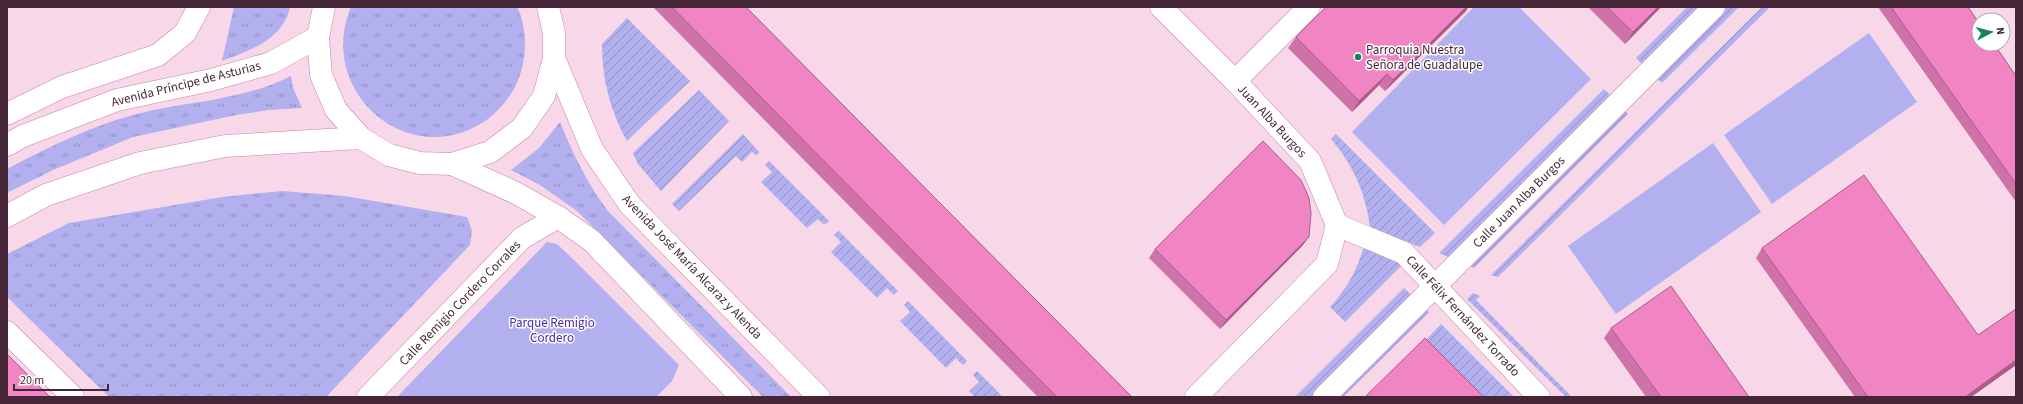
<svg xmlns="http://www.w3.org/2000/svg" width="2023" height="404" font-family="'Source Sans 3',sans-serif">
<defs>
<pattern id="grass-tufts" width="24" height="20" patternUnits="userSpaceOnUse"><rect width="24" height="20" fill="#b2b0ef"/><path d="M3 7l-1-3M5 7V3M7 7l1-3M15 17l-1-3M17 17v-4M19 17l1-3" fill="none" stroke="#928fc2"/></pattern>
<pattern id="garden-furrows" width="10" height="10" patternUnits="userSpaceOnUse"><rect width="10" height="10" fill="#b2b0ef"/><path d="M-1 1l2-2M0 10L10 0M9 11l2-2" fill="none" stroke="#928fc2"/></pattern>
</defs>
<rect width="100%" height="100%" fill="#f7d7e8"/>
<g fill="url(#grass-tufts)">
<path d="M234 7H290C284 39 249 51 222 61Z"/>
<path d="M351 7H517C527 27 527 54 520 75 514 93 502 108 488 119 411 174 315 93 351 7Z"/>
<path d="M291 76 293 88 302 108 268 110 236 115 133 137 53 170 7 193V169C49 147 95 124 141 113 191 101 244 100 291 76Z"/>
<path d="M560 122C573 154 587 183 608 211L791 397H763L577 211 540 185 511 170 539 148Z"/>
<polygon points="282,191 345,196 467,217 472,231 470,245 326,397 109,397 7,297 7,254 69,223 222,197"/>
</g>
<g fill="#b2b0ef">
<polygon points="1474,7 1519,7 1591,79 1444,225 1352,132"/>
<polygon points="1869,33 1917,102 1772,204 1724,135"/>
<polygon points="1713,143 1761,212 1616,314 1568,246"/>
<polygon points="547,242 557,244 572,258 679,365 672,381 656,397 397,397"/>
</g>
<g fill="url(#garden-furrows)">
<polygon points="1687,7 1739,7 1662,83 1636,58"/>
<polygon points="1762,7 1770,7 1498,277 1491,275"/>
<path d="M627 18 690 81 627 141C610 111 602 79 602 44Z"/>
<polygon points="1604,89 1628,114 1474,268 1439,253"/>
<polygon points="699,90 729,121 661,191 638,164 633,153"/>
<polygon points="743,134 759,152 756,155 752,152 742,162 736,156 679,211 672,204"/>
<path d="M1336 134 1435 233 1420 247 1370 228C1366 193 1353 165 1331 139Z"/>
<polygon points="769,161 829,221 824,225 818,219 807,228 761,182 772,172 765,165"/>
<polygon points="839,231 898,291 894,295 887,288 877,298 831,252 841,242 834,235"/>
<path d="M1364 246 1403 264 1345 322 1330 307C1347 289 1357 270 1364 246Z"/>
<polygon points="1404,288 1429,312 1343,397 1295,397"/>
<polygon points="1473,293 1480,296 1476,300 1572,397 1566,397 1467,299"/>
<polygon points="908,301 967,361 963,365 956,358 946,368 900,321 910,312 904,305"/>
<polygon points="1441,324 1514,397 1479,397 1424,342"/>
<polygon points="977,371 1003,397 975,397 969,391 979,382 973,375"/>
</g>
<g fill="none" stroke-linecap="round" stroke-linejoin="round">
<defs>
<g id="street">
<polyline points="324,7 318,37 321,75 336,110 361,138 389,155 420,163 452,164 490,152 522,128 544,96 554,58 554,33 548,7"/>
<polyline points="1161,7 1235,81 1310,161 1337,225 1327,264 1196,397"/>
<polyline points="554,58 592,149 630,205 819,397"/>
<polyline points="1235,81 1309,7"/>
<polyline points="7,114 62,87 158,55 185,33 199,7"/>
<polyline points="7,145 23,136 117,100 211,80 271,63 318,37"/>
<polyline points="452,164 516,193 558,217 592,241 741,397"/>
<polyline points="7,216 46,195 140,163 225,146 361,138"/>
<polyline points="1337,225 1404,253 1539,397"/>
<polyline points="7,332 73,397"/>
<polyline points="368,397 522,238 558,217"/>
<polyline points="1324,397 1714,7"/>
</g>
</defs>
<use href="#street" stroke="#cb83ab" stroke-width="23"/>
<use href="#street" stroke="#fff" stroke-width="22"/>
</g>
<g fill="#cf72a8">
<polygon points="653,7 746,7 1132,397 1038,397"/>
<polygon points="1326,7 1468,7 1466,11 1385,91 1379,85 1352,112 1288,48 1296,37"/>
<polygon points="1588,7 1661,7 1625,44"/>
<polygon points="1878,7 1968,7 2016,76 2016,202"/>
<polygon points="1309,237 1302,246 1220,329 1149,258 1155,249"/>
<polygon points="1762,248 1978,335 2016,309 2016,365 1971,397 1855,397 1756,258"/>
<polygon points="1611,328 1749,397 1646,397 1604,338"/>
</g>
<g fill="#a95d88">
<polygon points="1466,7 1468,7 1466,11 1385,91 1393,80"/>
<polygon points="1658,7 1661,7 1625,44 1633,32"/>
<polygon points="1387,74 1379,85 1352,112 1359,101"/>
<polygon points="1309,237 1302,246 1220,329 1226,320"/>
<polygon points="2016,360 2016,365 1971,397 1965,397"/>
</g>
<g fill="#f185c3" stroke="#a95d88">
<polygon points="672,7 746,7 1132,397 1057,397"/>
<polygon points="1326,7 1466,7 1393,80 1387,74 1359,101 1296,37"/>
<polygon points="1607,7 1658,7 1633,32"/>
<polygon points="1891,7 1968,7 1979,23 1979,44 1994,44 2016,76 2016,184"/>
<polygon points="1263,141 1301,180 1309,198 1311,213 1309,237 1226,320 1155,249"/>
<polygon points="1864,175 1978,335 2016,309 2016,360 1965,397 1868,397 1762,248"/>
<polygon points="1671,286 1749,397 1661,397 1611,328"/>
<polygon points="1425,338 1484,397 1365,397"/>
<polygon points="7,354 50,397 7,397"/>
</g>
<circle fill="#148361" stroke="#fff" stroke-width="1.5" cx="1358" cy="57" r="4"/>
<g text-anchor="middle" dominant-baseline="central" stroke-width="3" stroke-linejoin="round" paint-order="stroke">
<g font-size="13" fill="#442637" stroke="#fff" text-anchor="start">
<text x="1366" y="50">Parroquia Nuestra<tspan x="1366" dy="15">Señora de Guadalupe</tspan></text>
</g>
<g font-size="13" fill="#442637" stroke="#fff">
<text transform="translate(186 84) rotate(-14)">Avenida Príncipe de Asturias</text>
<text transform="translate(1272 121) rotate(47)">Juan Alba Burgos</text>
<text transform="translate(1519 202) rotate(-45)">Calle Juan Alba Burgos</text>
<text transform="translate(692 267) rotate(46)">Avenida José María Alcaraz y Alenda</text>
<text transform="translate(460 303) rotate(-46)">Calle Remigio Cordero Corrales</text>
<text transform="translate(1463 316) rotate(47)">Calle Félix Fernández Torrado</text>
</g>
<g font-size="13" fill="#472ba3" stroke="#fff">
<text x="552" y="323">Parque Remigio<tspan x="552" dy="15">Cordero</tspan></text>
</g>
</g>
<rect width="2023" height="404" fill="none" stroke="#442637" stroke-width="16"/>
<g transform="translate(1991 32) rotate(83)"><circle r="19" fill="#ffffff" stroke="#b4a8af"/>
<path d="M0-3L7 15L0 10L-7 15Z" fill="#148361"/>
<text y="-6" font-size="11" font-weight="bold" text-anchor="middle" fill="#442637">N</text>
</g>
<path d="M14 384v6h94v-6" fill="none" stroke="#442637" stroke-width="2"/>
<text x="20" y="384" font-size="12" fill="#442637" stroke="#ffffff" stroke-width="3" paint-order="stroke">20 m</text>
</svg>
